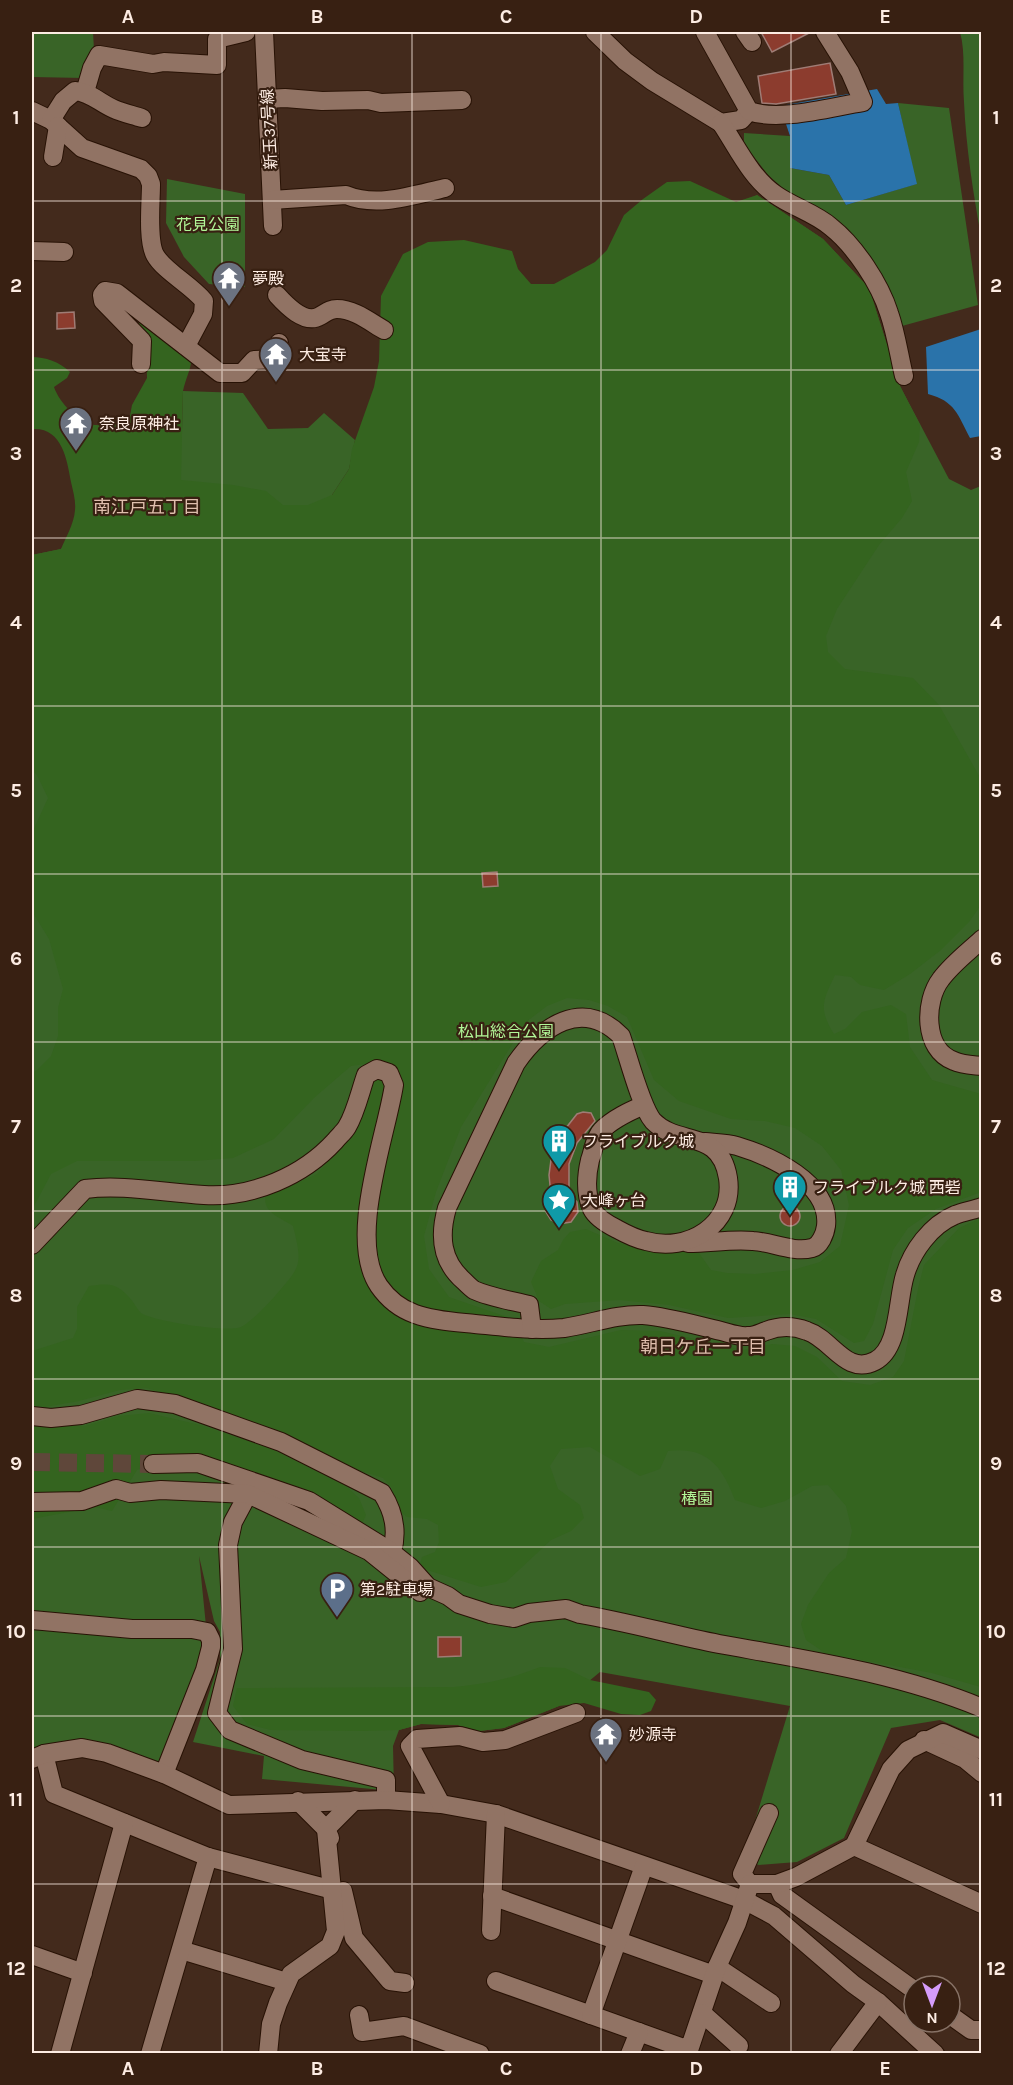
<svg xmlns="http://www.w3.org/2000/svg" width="1013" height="2085" font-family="Karla,'Noto Sans JP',sans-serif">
<rect width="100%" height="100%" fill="#432a1c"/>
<g fill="#396427">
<polygon points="32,32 93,32 94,50 84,78 32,77"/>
<path d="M960 32H981V236C973 192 966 147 964 102 962 78 966 54 960 32Z"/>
<polygon points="898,103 949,108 978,305 902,326 886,282 847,230 786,191 768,175 744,144 744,133 790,136 790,168 829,175 846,205 916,184"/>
<polygon points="167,179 245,194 245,287 209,284 184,257 166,223"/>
<polygon points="757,195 823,239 869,288 900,386 949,479 971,490 981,486 982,1738 940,1720 891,1728 844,1838 797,1862 759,1865 743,1860 790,1706 600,1672 559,1706 504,1728 479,1731 458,1725 421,1724 399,1730 393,1746 394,1791 262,1779 264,1756 193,1742 220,1659 220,1632 214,1621 199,1556 206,1626 32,1613 32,555 61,549 182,429 183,391 243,393 268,429 308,428 324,413 355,440 349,469 332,495 336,511"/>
<polygon points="32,1625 199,1633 205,1645 162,1768 121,1750 32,1751"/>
</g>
<g fill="#34641f">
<path d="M690 181 736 202 757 195 823 239 869 288 900 386 920 425 919 442 906 472 912 501 902 518 879 545 837 609 826 636 828 652 845 669 913 678 939 705 982 781 981 905 969 922 941 950 910 974 884 990 860 985 851 977 835 975C823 1000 818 1009 834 1034L845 1029 862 1012 891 1005 906 1014 910 1047 932 1080 981 1094V1192L936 1209 908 1228 893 1250 873 1324 864 1341 854 1343 816 1319 790 1314 728 1318 669 1305 619 1300 565 1304 551 1309 539 1301 531 1282 541 1261 558 1250 563 1240 570 1232 586 1229 618 1243 656 1250 699 1253 711 1270 727 1273 755 1274 793 1270 820 1262 840 1246 849 1205 841 1170 822 1146 795 1128 765 1121 731 1119 679 1101 654 1080 627 1017 608 1006 589 1000 567 998 547 1006 526 1022 461 1127 436 1192 424 1236 429 1269 449 1297 513 1319 524 1342 549 1347 621 1330 660 1331 742 1350 772 1344 795 1346 817 1357 842 1381 870 1385 893 1377 904 1361 918 1289 924 1265 959 1228 981 1218V1687L932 1673 825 1653 806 1640 801 1624 808 1605 829 1573 846 1558 852 1531 846 1506 828 1485 812 1486 785 1501 761 1508 735 1500C722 1466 707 1446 668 1451L660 1469 640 1476 590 1447 561 1449 550 1466 558 1489 580 1505 584 1518 571 1531 551 1540 506 1582 481 1587 427 1570 420 1565 422 1557 435 1552 439 1542 438 1525 427 1519 407 1517 398 1510 392 1488 383 1478 352 1468 272 1429 184 1398 146 1388 120 1390 79 1401 45 1407 32 1405V1351L73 1338 77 1329V1307L89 1286C111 1283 118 1283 133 1302 135 1305 138 1310 141 1313 152 1321 228 1333 241 1327 251 1322 267 1305 275 1296 301 1266 303 1266 293 1226 281 1218 261 1212 266 1195L282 1190 317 1174 353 1133 375 1078 365 1064 351 1066 315 1097 274 1139 233 1158 194 1161H77L51 1174 32 1210V1073L37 1070 51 1056 58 1036V1008L63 989 49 939 33 913 34 880 32 833 48 798 37 775 32 770V555L61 549C66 537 74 524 75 510 76 501 73 491 71 482 67 459 62 427 32 429V357C45 357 60 362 70 372L67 378 54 387C59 402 78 423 95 425 105 426 118 422 129 421L132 405 147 378 146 340 136 325 144 321 191 359C192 367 185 380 183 391L181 480 233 485 266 491 283 505H308L332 495 349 469 352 449 374 387 379 361 381 296 403 254 428 242 464 240 512 251 518 269 531 284H554L595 262 607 250 624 215 643 199 667 182Z"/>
<polygon points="149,1413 200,1425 269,1448 347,1487 359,1498 366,1515 360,1528 339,1528 236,1481 158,1462 137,1470 112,1511 95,1507 32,1519 32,1425 85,1426 119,1416"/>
<path d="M540 1667 565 1668 590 1680 649 1692 656 1700 651 1711 640 1715 621 1714 584 1703 559 1706 504 1728 479 1731 458 1725 421 1724 399 1730 364 1731 271 1730 247 1724 233 1706 237 1688 454 1687C487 1684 510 1679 540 1667Z"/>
</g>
<g fill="#2a73aa">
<polygon points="877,89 886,104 898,103 917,184 846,205 829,175 790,168 790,136 780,106"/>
<path d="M981 329V436L970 438C958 415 955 401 928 394L926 347Z"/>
</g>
<g fill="#8c3c2e" stroke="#9f7c75" stroke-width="1.5">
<polygon points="761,32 811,32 772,52"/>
<polygon points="830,63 836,94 776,104 762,103 758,76"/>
<polygon points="74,312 75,328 57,329 57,313"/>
<polygon points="497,872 498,886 483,887 482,873"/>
<polygon points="583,1112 591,1113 595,1121 577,1143 569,1164 569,1187 571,1195 577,1202 578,1212 571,1222 559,1224 551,1220 546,1212 546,1205 551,1195 549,1175 551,1160 562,1133 577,1114"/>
<circle cx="790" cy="1216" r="10"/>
<polygon points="438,1637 461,1637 461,1656 438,1657"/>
</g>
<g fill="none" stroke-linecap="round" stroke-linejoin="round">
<polyline stroke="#5f473a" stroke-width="18" stroke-dasharray="18 9" stroke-linecap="butt" points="32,1462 153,1464"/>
<defs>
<g id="minor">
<polyline points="264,32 273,226"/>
<polyline points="595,32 625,61 652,81 721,123 741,120 749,111"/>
<path d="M705 32 749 111C779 122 831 107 863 102L850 72 825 32"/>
<polyline points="745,32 752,42"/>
<polyline points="85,92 92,68 99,55 153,64 164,62 217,65 217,39 246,32"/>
<polyline points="267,99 285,98 322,101 368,100 381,103 462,100"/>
<path d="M32 111 51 120 82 148 141 169 148 176 151 184C151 202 147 240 155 255 164 271 191 285 204 301L203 314 186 346"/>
<path d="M51 120 63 101 75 91C90 92 100 103 114 109 123 113 133 115 142 118"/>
<path d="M721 123C737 147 751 178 776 195 793 207 815 213 831 227 855 246 880 284 889 313 896 333 899 355 904 376"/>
<polyline points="53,157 58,126"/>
<path d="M272 200 346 195C377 208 414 195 445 188"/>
<polyline points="32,251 64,252"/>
<path d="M277 295C286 305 305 325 320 316 327 312 330 309 337 309 354 309 370 322 384 330"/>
<polyline points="141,364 142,341 103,301 102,295 105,291 117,293 220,373 242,373 254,360 280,359 279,343"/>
<path d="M982 939C968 952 952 964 941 979 924 1001 923 1050 954 1061 962 1065 973 1065 982 1066"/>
<path d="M688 1243C710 1243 731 1239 753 1241 772 1242 793 1253 812 1248 820 1246 825 1234 826 1226 831 1183 770 1156 737 1146 727 1143 715 1143 705 1142"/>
<path d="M32 1245 85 1189C124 1184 164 1193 204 1195 252 1198 303 1176 335 1141 339 1136 344 1132 347 1127 356 1112 360 1092 366 1075L377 1069 389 1073 394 1085C386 1137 347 1239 379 1286 388 1299 401 1309 415 1314 434 1321 456 1322 475 1324 505 1327 535 1331 564 1328 591 1324 616 1314 643 1315 669 1317 695 1325 721 1331 729 1333 739 1337 748 1336 755 1336 760 1333 766 1331 779 1326 794 1326 807 1331 832 1339 846 1376 875 1361 900 1348 897 1300 905 1275 912 1251 931 1225 955 1215 963 1212 973 1210 982 1207"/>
<path d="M532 1329 529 1305C513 1301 489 1297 474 1290 471 1288 467 1284 464 1281 441 1261 439 1236 447 1208L516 1063C541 1027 582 997 621 1036 628 1056 641 1107 653 1121 678 1147 720 1128 728 1178 735 1225 687 1253 646 1241 636 1239 626 1234 617 1229 609 1225 596 1217 592 1209 585 1193 586 1177 590 1160 593 1152 595 1137 601 1131 612 1119 630 1111 644 1105"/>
<path d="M32 1416 51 1418 81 1415 137 1399 175 1404 281 1442 382 1493C394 1512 398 1530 392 1552L390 1551"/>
<path d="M153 1464 198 1463 309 1501 390 1551 410 1567 428 1587 448 1596 459 1604 490 1614 514 1618 529 1613 566 1609 580 1614C627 1622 673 1635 719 1644 808 1660 897 1673 982 1708"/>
<polyline points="248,1494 233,1522 228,1545 233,1649 217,1713 230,1730 302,1760 386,1780 386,1800"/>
<polyline points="32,1502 82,1501 116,1489 130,1493 161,1490 248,1494 369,1551 420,1592"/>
<polyline points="32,1620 132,1629 192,1629 207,1632 211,1640 211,1647 205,1670 164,1774"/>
<polyline points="924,1740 965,1759 982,1773"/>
<polyline points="44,1754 54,1794 208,1857 333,1890"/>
<polyline points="32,1759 44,1754 82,1748 107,1753 164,1774 229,1805 386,1800 441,1804 496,1814 744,1900 774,1916 853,1984 878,2002 935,2054"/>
<polyline points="298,1801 326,1829 330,1838"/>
<polyline points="441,1804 410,1746 417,1739 460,1736 483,1742 505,1740 576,1713"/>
<polyline points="854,1846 982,1904"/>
<polyline points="750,1884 742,1874 769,1813"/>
<polyline points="777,1884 782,1895 914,1990"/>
<polyline points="343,1891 354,1938 390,1981 405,1983"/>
<polyline points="492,1896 714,1975"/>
<polyline points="491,1931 496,1814"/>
<polyline points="181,1950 287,1982"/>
<polyline points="32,1955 83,1973"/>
<polyline points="717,1967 771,2003"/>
<polyline points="496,1981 689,2050 717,1967 737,1923 750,1884 777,1884 796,1877 854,1846 891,1769 908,1750 943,1733 982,1750"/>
<polyline points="702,2013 739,2046"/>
<polyline points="359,2015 362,2032 404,2026 480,2054"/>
<polyline points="591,2015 644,1866"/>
<polyline points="950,2015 971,2030 982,2030"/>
<polyline points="60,2054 124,1823"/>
<polyline points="150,2054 208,1857"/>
<polyline points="268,2054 271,2024 278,2003 291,1974 330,1946 336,1931 326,1829 355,1800"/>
<polyline points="630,2054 639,2032"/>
<polyline points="839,2054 878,2002"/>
</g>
</defs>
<use href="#minor" stroke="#281205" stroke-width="20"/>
<use href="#minor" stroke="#917364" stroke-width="18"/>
</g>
<path fill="none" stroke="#fdece3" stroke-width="1.5" stroke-opacity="0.55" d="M222 32V2054M412 32V2054M601 32V2054M791 32V2054M32 201H982M32 370H982M32 538H982M32 706H982M32 874H982M32 1042H982M32 1211H982M32 1379H982M32 1547H982M32 1716H982M32 1884H982"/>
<defs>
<symbol id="temple-pin" viewBox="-11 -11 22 30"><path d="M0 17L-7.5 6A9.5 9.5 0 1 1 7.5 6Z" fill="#6b7280" stroke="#382012"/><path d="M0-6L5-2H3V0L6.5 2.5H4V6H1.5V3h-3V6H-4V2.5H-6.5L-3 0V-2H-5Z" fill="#fff"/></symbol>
<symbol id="building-pin" viewBox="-11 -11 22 30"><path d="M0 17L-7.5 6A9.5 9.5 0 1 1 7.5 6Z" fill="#0f9aa8" stroke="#382012"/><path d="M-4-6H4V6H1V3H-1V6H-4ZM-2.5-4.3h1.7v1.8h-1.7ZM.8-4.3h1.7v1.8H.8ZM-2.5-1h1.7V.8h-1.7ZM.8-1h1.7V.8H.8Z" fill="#fff"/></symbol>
<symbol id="sight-pin" viewBox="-11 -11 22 30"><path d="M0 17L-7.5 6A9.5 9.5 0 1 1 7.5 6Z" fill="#0f9aa8" stroke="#382012"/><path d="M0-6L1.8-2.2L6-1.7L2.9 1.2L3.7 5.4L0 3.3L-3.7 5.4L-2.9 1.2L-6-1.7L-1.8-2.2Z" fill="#fff"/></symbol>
<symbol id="parking-pin" viewBox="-11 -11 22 30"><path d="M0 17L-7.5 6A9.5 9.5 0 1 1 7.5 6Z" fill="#5c6f8a" stroke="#382012"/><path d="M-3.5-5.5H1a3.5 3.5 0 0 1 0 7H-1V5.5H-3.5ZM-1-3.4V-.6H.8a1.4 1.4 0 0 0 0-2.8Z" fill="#fff"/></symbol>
</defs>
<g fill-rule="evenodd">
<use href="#temple-pin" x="210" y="259" width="38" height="52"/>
<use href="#temple-pin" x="257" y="335" width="38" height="52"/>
<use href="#temple-pin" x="57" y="404" width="38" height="52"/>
<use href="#building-pin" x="540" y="1122" width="38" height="52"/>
<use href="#building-pin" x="771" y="1168" width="38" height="52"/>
<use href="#sight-pin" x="540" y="1181" width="38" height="52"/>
<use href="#parking-pin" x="318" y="1570" width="38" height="52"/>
<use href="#temple-pin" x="587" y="1715" width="38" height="52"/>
</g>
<g text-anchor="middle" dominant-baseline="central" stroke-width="4.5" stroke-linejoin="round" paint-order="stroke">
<g font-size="16" fill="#fdece3" stroke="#382012">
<text transform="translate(269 129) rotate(-93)">新玉37号線</text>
</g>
<g font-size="16" fill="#b1f697" stroke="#382012">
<text x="208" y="224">花見公園</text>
<text x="506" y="1031">松山総合公園</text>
<text x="697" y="1498">椿園</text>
</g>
<g font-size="16" fill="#fdece3" stroke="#382012" text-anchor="start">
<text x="252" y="278">夢殿</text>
<text x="299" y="354">大宝寺</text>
<text x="99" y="423">奈良原神社</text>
<text x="582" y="1141">フライブルク城</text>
<text x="813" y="1187">フライブルク城 西砦</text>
<text x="582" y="1200">大峰ヶ台</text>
<text x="360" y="1589">第2駐車場</text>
<text x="629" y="1734">妙源寺</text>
</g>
<g font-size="18" fill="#dfbead" stroke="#382012">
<text x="147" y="507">南江戸五丁目</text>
<text x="703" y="1347">朝日ケ丘一丁目</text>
</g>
</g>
<rect width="1013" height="2085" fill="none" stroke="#382012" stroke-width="66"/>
<g transform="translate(932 2004) rotate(180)"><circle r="28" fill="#382012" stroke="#877266" stroke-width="1.5"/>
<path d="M0-4.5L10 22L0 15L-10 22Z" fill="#d59cfb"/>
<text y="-9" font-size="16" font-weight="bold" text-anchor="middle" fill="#fdece3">N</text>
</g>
<rect x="33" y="33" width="947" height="2019" fill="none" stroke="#fdece3" stroke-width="2"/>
<g font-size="20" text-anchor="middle" font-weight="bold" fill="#fdece3">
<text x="128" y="23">A</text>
<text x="317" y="23">B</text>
<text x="506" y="23">C</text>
<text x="696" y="23">D</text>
<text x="885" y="23">E</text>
<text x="16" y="124">1</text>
<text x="996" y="124">1</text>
<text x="16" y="292">2</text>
<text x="996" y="292">2</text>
<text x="16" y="460">3</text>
<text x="996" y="460">3</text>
<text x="16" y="629">4</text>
<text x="996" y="629">4</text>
<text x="16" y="797">5</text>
<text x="996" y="797">5</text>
<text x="16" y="965">6</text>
<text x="996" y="965">6</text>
<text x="16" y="1133">7</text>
<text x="996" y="1133">7</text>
<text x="16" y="1302">8</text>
<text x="996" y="1302">8</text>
<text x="16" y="1470">9</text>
<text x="996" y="1470">9</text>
<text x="16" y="1638">10</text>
<text x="996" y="1638">10</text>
<text x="16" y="1806">11</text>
<text x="996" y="1806">11</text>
<text x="16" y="1975">12</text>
<text x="996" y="1975">12</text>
<text x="128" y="2075">A</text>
<text x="317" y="2075">B</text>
<text x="506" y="2075">C</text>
<text x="696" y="2075">D</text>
<text x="885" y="2075">E</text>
</g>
</svg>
